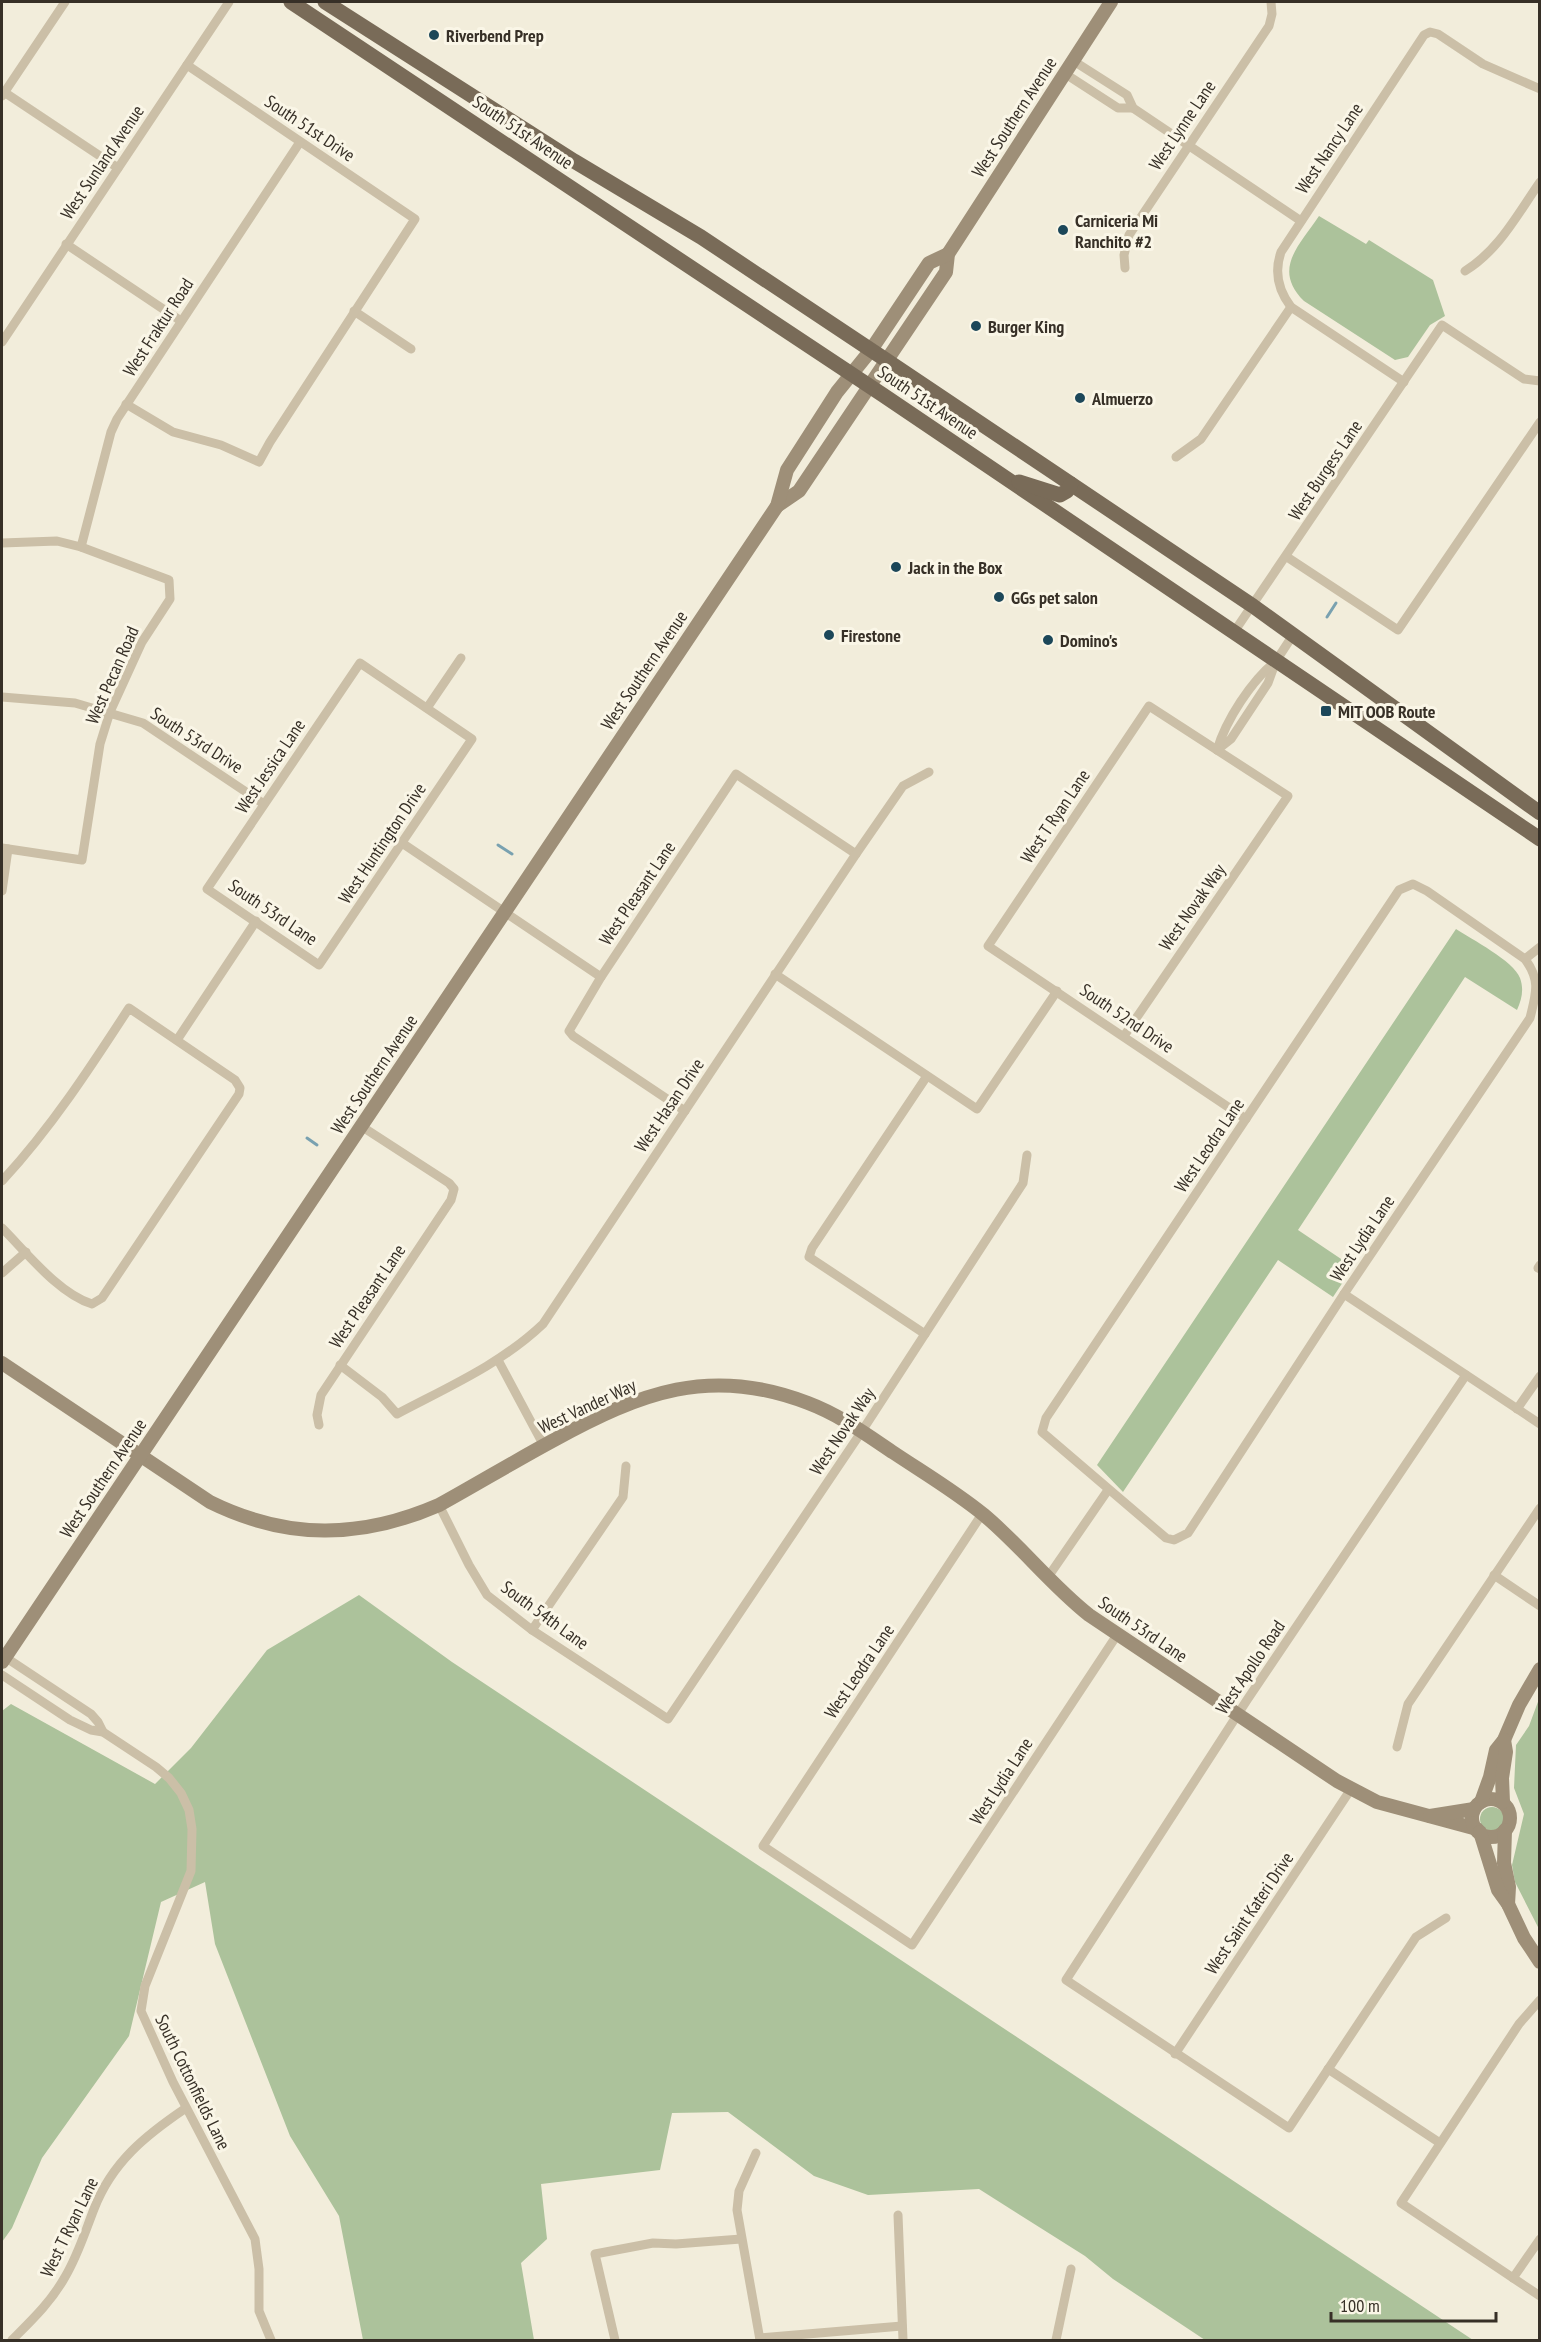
<svg xmlns="http://www.w3.org/2000/svg" width="1541" height="2342" font-family="'PT Sans Narrow',sans-serif">
<rect width="100%" height="100%" fill="#f2eddb"/>
<g fill="#acc29b">
<path d="M1319 216 1366 244 1369 240 1433 280 1445 316 1430 325 1408 357 1395 360 1304 301C1272 269 1299 246 1319 216Z"/>
<path d="M1456 929C1471 939 1514 961 1520 978 1524 989 1522 999 1517 1010L1465 977 1298 1230 1353 1267 1333 1297 1278 1260 1123 1492 1097 1465Z"/>
<polygon points="359,1595 452,1662 1473,2340 1205,2340 1113,2279 1085,2256 979,2189 868,2195 814,2176 728,2112 672,2113 660,2170 541,2184 547,2239 521,2263 534,2340 363,2340 339,2216 290,2136 215,1944 205,1882 161,1902 129,2036 42,2158 12,2228 2,2242 2,1711 11,1704 155,1784 191,1748 267,1650"/>
<polygon points="1539,1699 1539,1929 1515,1882 1512,1865 1524,1814 1514,1788 1516,1745 1529,1726"/>
<circle cx="1492" cy="1819" r="12"/>
</g>
<g fill="none" stroke-linecap="round" stroke-linejoin="round">
<g stroke="#79a1b0" stroke-width="3">
<polyline points="1327,617 1336,603"/>
<polyline points="498,845 512,854"/>
<polyline points="307,1138 317,1145"/>
</g>
<g stroke="#cbbfa7" stroke-width="9">
<polyline points="1072,60 1127,95 1133,108 1301,221"/>
<polyline points="1064,73 1118,108 1133,108"/>
<polyline points="4,92 118,168"/>
<polyline points="2,96 65,2"/>
<polyline points="66,244 181,321"/>
<polyline points="1125,268 1124,255 1129,235 1269,26 1272,14 1271,2"/>
<path d="M1465 271C1499 250 1517 215 1540 182"/>
<polyline points="354,311 411,349"/>
<polyline points="2,342 229,2"/>
<path d="M1404 382 1291 307C1278 290 1274 272 1281 252L1424 35 1430 32 1438 34 1483 64 1540 89"/>
<polyline points="126,404 173,432 221,445 259,462 270,442 415,219 187,65"/>
<polyline points="1176,457 1201,439 1291,307"/>
<polyline points="2,543 57,541 81,547 169,580 170,599 142,642 110,712 100,744 82,860 2,848"/>
<polyline points="81,547 111,432 117,419 300,142"/>
<polyline points="1287,557 1398,630 1540,422"/>
<polyline points="1234,632 1442,325 1524,379 1540,381"/>
<polygon points="360,663 472,739 319,965 207,889"/>
<polyline points="2,697 75,703 143,723 264,804"/>
<polyline points="427,708 461,658"/>
<polyline points="1217,750 1231,739 1268,683 1276,661 1293,635"/>
<path d="M1217 750C1226 720 1251 681 1276 661"/>
<polyline points="402,843 601,977"/>
<path d="M1413 884 1427 891 1525 959C1541 981 1536 993 1530 1018L1344 1294 1188 1533 1174 1540 1166 1538 1042 1432 1046 1418 1399 890Z"/>
<polyline points="2,891 8,849"/>
<polyline points="1525,959 1540,947"/>
<polyline points="775,974 977,1109 1057,991"/>
<polyline points="1124,1036 1288,796 1149,706 988,946 1246,1119"/>
<polyline points="177,1040 256,921"/>
<polyline points="685,1111 573,1036 569,1031 601,977 736,774 856,854"/>
<path d="M2 1181C51 1128 90 1068 129 1008L235 1080 240 1088 239 1094 102 1298 92 1304C59 1294 26 1252 2 1228"/>
<polyline points="1540,1265 1538,1268 1540,1269"/>
<polyline points="2,1273 26,1252"/>
<polyline points="1344,1294 1540,1424"/>
<polyline points="925,1334 809,1257 812,1248 927,1076"/>
<polyline points="498,1360 544,1446"/>
<path d="M340 1365 382 1397 397 1414C448 1387 501 1364 543 1324L856 854 903 786 929 772"/>
<polyline points="1517,1409 1540,1376"/>
<polyline points="319,1425 317,1415 321,1395 451,1200 454,1189 449,1183 361,1126"/>
<polyline points="439,1505 469,1565 487,1595 532,1630 668,1719 862,1431 1023,1183 1027,1155"/>
<polyline points="982,1514 763,1846 912,1945 1117,1635"/>
<polyline points="1494,1575 1540,1606"/>
<polyline points="1048,1577 1108,1490"/>
<polyline points="532,1630 623,1497 626,1466"/>
<polyline points="5,1657 91,1714 98,1722 103,1732"/>
<polyline points="2,1675 70,1720 91,1730 103,1732 156,1767 169,1778 181,1793 189,1810 192,1829 191,1871 145,1986 141,2011 173,2082 255,2239 259,2269 259,2311 271,2340"/>
<polyline points="1397,1747 1408,1704 1540,1508"/>
<polyline points="1446,1918 1416,1937 1289,2128 1066,1980 1247,1700 1466,1375"/>
<polyline points="1540,2000 1519,2024 1401,2203 1540,2296"/>
<polyline points="1175,2054 1351,1789"/>
<polyline points="1328,2069 1440,2143"/>
<polyline points="756,2153 739,2191 737,2210 760,2340"/>
<polyline points="898,2215 903,2340"/>
<polyline points="1513,2278 1540,2239"/>
<polyline points="760,2338 902,2326"/>
<path d="M12 2340C32 2320 51 2302 65 2277 78 2255 85 2232 94 2209 112 2162 146 2135 186 2108"/>
<polyline points="615,2340 595,2254 653,2243 676,2244 741,2239"/>
<polyline points="1056,2340 1071,2269"/>
</g>
<g stroke="#9e8f78" stroke-width="14">
<polyline points="777,506 799,491 946,272 948,254 1111,2"/>
<path d="M2 1363 210 1502C287 1540 361 1539 439 1505 477 1484 515 1461 554 1440 640 1393 710 1365 808 1403 840 1415 867 1435 894 1453 924 1473 956 1492 984 1515 1021 1546 1051 1585 1089 1615L1337 1781 1377 1802 1477 1829"/>
<polyline points="2,1662 777,506 787,470 837,392 871,350 929,263 948,254"/>
<circle cx="1491" cy="1818" r="19"/>
<polyline points="1481,1802 1490,1777 1496,1750 1504,1740 1519,1705 1540,1669"/>
<polyline points="1503,1802 1502,1778 1506,1752 1504,1740"/>
<polyline points="1430,1816 1474,1809"/>
<polyline points="1505,1830 1504,1863 1509,1887 1508,1904"/>
<polyline points="1480,1832 1498,1890 1508,1904 1524,1938 1540,1962"/>
</g>
<g stroke="#796b58" stroke-width="15">
<polyline points="291,2 883,395 1540,839"/>
<polyline points="325,2 574,161 701,237 886,360 1253,606 1540,813"/>
<polyline points="1019,482 1060,495 1067,491 1071,484"/>
</g>
</g>
<g fill="#1c4759" stroke="#faf6e7" stroke-width="2">
<circle cx="434" cy="35" r="6"/>
<circle cx="1063" cy="230" r="6"/>
<circle cx="976" cy="326" r="6"/>
<circle cx="1080" cy="398" r="6"/>
<circle cx="896" cy="567" r="6"/>
<circle cx="999" cy="597" r="6"/>
<circle cx="829" cy="635" r="6"/>
<circle cx="1048" cy="640" r="6"/>
<rect x="1320" y="705" width="12" height="12" rx="3"/>
</g>
<g text-anchor="middle" dominant-baseline="central" stroke-width="6" stroke-linejoin="round" paint-order="stroke">
<g font-size="18" font-weight="bold" fill="#373027" stroke="#faf6e7" text-anchor="start">
<text x="446" y="35">Riverbend Prep</text>
<text x="1075" y="220">Carniceria Mi<tspan x="1075" dy="21">Ranchito #2</tspan></text>
<text x="988" y="326">Burger King</text>
<text x="1092" y="398">Almuerzo</text>
<text x="908" y="567">Jack in the Box</text>
<text x="1011" y="597">GGs pet salon</text>
<text x="841" y="635">Firestone</text>
<text x="1060" y="640">Domino's</text>
<text x="1338" y="711">MIT OOB Route</text>
</g>
<g font-size="18" fill="#373027" stroke="#faf6e7">
<text transform="translate(1014 117) rotate(-57)">West Southern Avenue</text>
<text transform="translate(1182 125) rotate(-56)">West Lynne Lane</text>
<text transform="translate(310 128) rotate(34)">South 51st Drive</text>
<text transform="translate(523 132) rotate(34)">South 51st Avenue</text>
<text transform="translate(1329 148) rotate(-56)">West Nancy Lane</text>
<text transform="translate(102 162) rotate(-56)">West Sunland Avenue</text>
<text transform="translate(158 327) rotate(-57)">West Fraktur Road</text>
<text transform="translate(928 402) rotate(34)">South 51st Avenue</text>
<text transform="translate(1325 470) rotate(-56)">West Burgess Lane</text>
<text transform="translate(644 670) rotate(-56)">West Southern Avenue</text>
<text transform="translate(112 675) rotate(-66)">West Pecan Road</text>
<text transform="translate(197 740) rotate(33)">South 53rd Drive</text>
<text transform="translate(270 766) rotate(-56)">West Jessica Lane</text>
<text transform="translate(1055 816) rotate(-56)">West T Ryan Lane</text>
<text transform="translate(382 843) rotate(-56)">West Huntington Drive</text>
<text transform="translate(637 893) rotate(-56)">West Pleasant Lane</text>
<text transform="translate(1192 907) rotate(-55)">West Novak Way</text>
<text transform="translate(273 912) rotate(34)">South 53rd Lane</text>
<text transform="translate(1127 1018) rotate(34)">South 52nd Drive</text>
<text transform="translate(374 1074) rotate(-56)">West Southern Avenue</text>
<text transform="translate(669 1105) rotate(-56)">West Hasan Drive</text>
<text transform="translate(1209 1145) rotate(-56)">West Leodra Lane</text>
<text transform="translate(1362 1238) rotate(-56)">West Lydia Lane</text>
<text transform="translate(367 1296) rotate(-56)">West Pleasant Lane</text>
<text transform="translate(587 1406) rotate(-25)">West Vander Way</text>
<text transform="translate(842 1431) rotate(-56)">West Novak Way</text>
<text transform="translate(103 1478) rotate(-56)">West Southern Avenue</text>
<text transform="translate(545 1615) rotate(36)">South 54th Lane</text>
<text transform="translate(1143 1629) rotate(34)">South 53rd Lane</text>
<text transform="translate(1250 1667) rotate(-56)">West Apollo Road</text>
<text transform="translate(859 1671) rotate(-56)">West Leodra Lane</text>
<text transform="translate(1001 1781) rotate(-57)">West Lydia Lane</text>
<text transform="translate(1249 1913) rotate(-56)">West Saint Kateri Drive</text>
<text transform="translate(193 2082) rotate(64)">South Cottonfields Lane</text>
<text transform="translate(69 2227) rotate(-64)">West T Ryan Lane</text>
</g>
</g>
<rect width="1541" height="2342" fill="none" stroke="#373027" stroke-width="6"/>
<path d="M1331 2312v9h165v-9" fill="none" stroke="#373027" stroke-width="3"/>
<text x="1340" y="2312" font-size="18" fill="#373027" stroke="#faf6e7" stroke-width="4.5" paint-order="stroke">100 m</text>
</svg>
